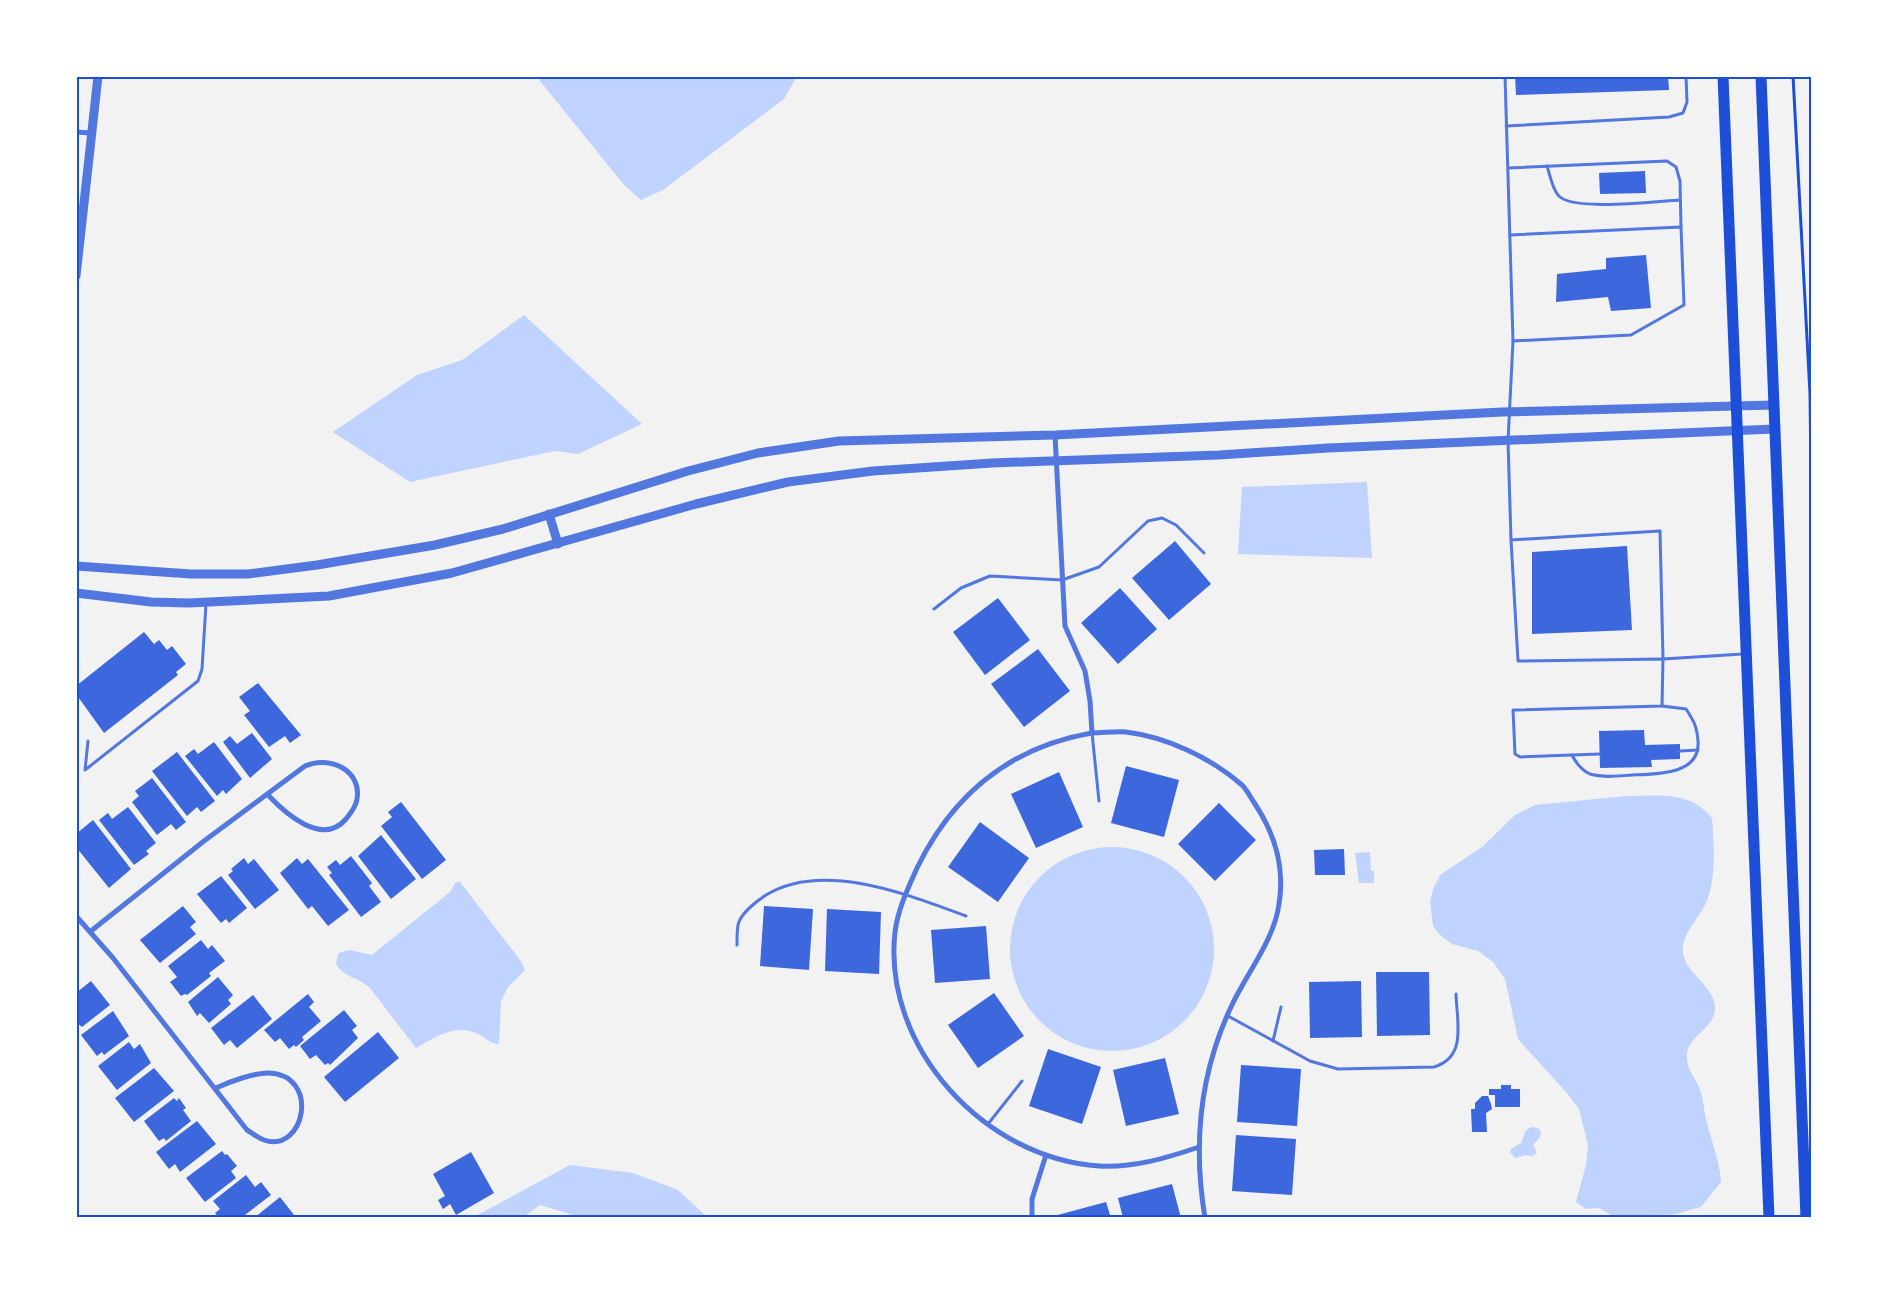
<svg xmlns="http://www.w3.org/2000/svg" width="1887" height="1294" font-family="Helvetica,sans-serif">
<rect width="100%" height="100%" fill="#f2f2f2"/>
<g fill="#bfd3fe">
<polygon points="536,76 797,76 784,99 663,190 641,200 624,185"/>
<polygon points="524,315 642,424 578,454 555,451 410,482 333,432 417,375 462,360"/>
<polygon points="1367,482 1372,558 1238,554 1242,487"/>
<path d="M1626 796C1658 796 1690 790 1712 818 1714 843 1716 874 1708 898 1702 916 1681 933 1683 952 1685 974 1714 985 1715 1007 1716 1029 1685 1036 1687 1058 1687 1071 1698 1081 1701 1093 1704 1103 1704 1113 1707 1123 1712 1143 1720 1162 1721 1182L1701 1207 1676 1214 1617 1218 1599 1208 1586 1209 1576 1202 1586 1165 1588 1145 1579 1109 1566 1092 1518 1039 1505 979 1493 962 1478 951 1452 944 1440 935 1433 926 1430 901 1433 889 1440 875 1482 847 1515 815 1535 805Z"/>
<circle cx="1112" cy="949" r="102"/>
<polygon points="1370,852 1371,871 1374,871 1374,883 1359,883 1355,853"/>
<path d="M456 882H460L521 961 525 970 508 987 501 1001 499 1044C491 1044 486 1038 478 1034 456 1023 435 1037 416 1048L370 988C359 977 344 978 336 964L338 954 341 952 350 950 372 955 450 892Z"/>
<polygon points="1532,1127 1538,1128 1541,1132 1540,1137 1533,1145 1537,1153 1532,1156 1526,1155 1515,1158 1510,1152 1511,1149 1521,1143 1526,1130"/>
<polygon points="570,1165 633,1173 678,1190 708,1218 583,1218 540,1205 522,1218 472,1218"/>
</g>
<g fill="#3d67dc">
<polygon points="1515,76 1668,76 1669,90 1516,95"/>
<polygon points="1645,171 1646,193 1600,194 1599,173"/>
<polygon points="1646,255 1651,308 1611,311 1608,297 1556,302 1557,274 1606,269 1606,258"/>
<polygon points="1175,541 1211,584 1169,620 1132,578"/>
<polygon points="1627,546 1632,630 1532,634 1532,552"/>
<polygon points="1120,588 1157,629 1118,664 1081,623"/>
<polygon points="998,598 1030,640 985,675 953,632"/>
<polygon points="144,632 154,644 159,640 167,650 172,646 186,664 176,672 178,675 104,733 76,694 76,686"/>
<polygon points="1038,649 1070,691 1024,727 991,684"/>
<polygon points="258,683 301,735 290,743 285,736 269,747 244,715 250,711 239,697"/>
<polygon points="1644,730 1645,745 1680,744 1680,759 1651,760 1652,767 1600,768 1599,731"/>
<polygon points="252,733 272,759 250,778 223,742 230,736 237,744"/>
<polygon points="214,742 242,779 226,794 223,790 217,796 185,756 194,749 198,754"/>
<polygon points="177,752 215,801 201,812 197,807 187,816 152,771"/>
<polygon points="1126,766 1179,780 1164,837 1111,823"/>
<polygon points="1059,772 1083,827 1036,848 1011,794"/>
<polygon points="152,778 186,822 176,830 171,824 157,835 132,802 139,796 135,791"/>
<polygon points="401,802 446,860 422,879 381,826 392,817 388,812"/>
<polygon points="1219,803 1256,840 1215,881 1178,844"/>
<polygon points="128,807 156,843 146,851 149,854 134,865 99,820 108,813 112,819"/>
<polygon points="93,820 131,869 109,888 76,847 76,834"/>
<polygon points="980,822 1029,858 998,902 948,867"/>
<polygon points="381,835 416,879 391,899 358,856"/>
<polygon points="1344,849 1345,875 1315,875 1314,850"/>
<polygon points="351,856 372,883 369,886 381,902 361,917 329,875 332,873 327,867 336,860 340,865"/>
<polygon points="244,858 248,864 254,859 279,890 255,909 228,875 233,871 231,869"/>
<polygon points="297,858 302,864 308,859 349,910 328,926 312,906 308,909 280,873"/>
<polygon points="221,876 247,908 229,923 226,919 221,923 197,894"/>
<polygon points="183,906 196,922 190,927 196,934 160,963 140,940"/>
<polygon points="764,906 813,909 809,970 760,966"/>
<polygon points="827,909 881,912 879,974 825,971"/>
<polygon points="986,926 990,979 935,983 931,930"/>
<polygon points="201,940 208,949 212,945 225,961 209,973 211,976 187,995 185,994 181,996 170,982 177,977 168,966"/>
<polygon points="1376,972 1429,972 1430,1035 1377,1036"/>
<polygon points="218,977 233,995 228,1000 231,1004 209,1023 200,1013 197,1016 188,1002"/>
<polygon points="91,981 110,1005 82,1027 76,1022 76,993"/>
<polygon points="1361,981 1362,1037 1310,1038 1309,982"/>
<polygon points="994,993 1024,1036 978,1068 948,1025"/>
<polygon points="308,994 314,1002 309,1007 321,1021 302,1037 304,1040 296,1047 294,1045 289,1049 280,1038 275,1042 264,1030"/>
<polygon points="253,995 272,1019 237,1048 230,1040 224,1045 211,1028"/>
<polygon points="344,1010 357,1026 352,1030 358,1038 330,1065 328,1063 325,1065 316,1055 310,1059 300,1046"/>
<polygon points="113,1011 129,1036 104,1055 102,1052 97,1056 81,1035"/>
<polygon points="378,1032 399,1058 345,1102 324,1077"/>
<polygon points="129,1042 134,1049 140,1044 151,1063 117,1090 98,1066"/>
<polygon points="1048,1049 1101,1067 1082,1124 1029,1106"/>
<polygon points="1165,1058 1179,1114 1126,1126 1113,1070"/>
<polygon points="1241,1065 1301,1069 1297,1126 1237,1122"/>
<polygon points="154,1068 174,1091 134,1122 115,1098"/>
<polygon points="1501,1085 1511,1085 1511,1089 1520,1089 1520,1107 1495,1107 1495,1095 1489,1095 1489,1089 1501,1089"/>
<polygon points="1482,1096 1488,1096 1491,1104 1492,1109 1486,1113 1487,1132 1472,1132 1471,1109 1475,1109 1475,1103"/>
<polygon points="174,1098 177,1101 179,1098 186,1108 183,1110 191,1121 166,1141 164,1138 159,1141 144,1121"/>
<polygon points="197,1121 216,1144 180,1172 175,1164 169,1169 156,1152"/>
<polygon points="1236,1135 1296,1139 1292,1195 1232,1191"/>
<polygon points="222,1151 225,1155 227,1154 237,1166 231,1171 236,1178 205,1202 186,1178"/>
<polygon points="471,1152 494,1193 456,1215 450,1204 443,1209 438,1200 445,1196 433,1174"/>
<polygon points="246,1175 255,1187 261,1182 271,1195 241,1218 219,1218 215,1213 220,1209 213,1201"/>
<polygon points="1172,1184 1181,1218 1123,1218 1118,1198"/>
<polygon points="280,1197 294,1215 290,1218 254,1218"/>
<polygon points="1106,1202 1111,1218 1055,1218 1054,1216"/>
</g>
<g fill="none" stroke-linecap="round" stroke-linejoin="round">
<polyline stroke="#1d4ed8" stroke-width="3" points="1793,76 1810,394 1811,474"/>
<g stroke="#5277de" stroke-width="3">
<polyline points="1505,76 1513,341 1508,441 1511,540 1660,531 1663,659 1743,654"/>
<polyline points="1506,126 1669,117 1683,113 1687,102 1686,76"/>
<path d="M1547 166C1550 175 1552 188 1558 195 1570 212 1658 201 1680 200"/>
<polyline points="1508,168 1667,161 1676,167 1680,181 1681,227"/>
<polyline points="1510,235 1681,227 1684,305 1631,335 1513,341"/>
<polyline points="1511,540 1518,661 1663,659 1662,706 1513,710 1515,754 1520,757 1600,754"/>
<polyline points="934,609 961,588 990,576 1062,580 1099,567 1148,521 1162,518 1176,525 1204,553"/>
<polyline points="1092,733 1099,801"/>
<polyline points="88,741 85,770 198,681 202,669 206,604"/>
<polyline points="1680,751 1698,750"/>
<path d="M1572 755C1576 763 1581 770 1590 774 1603 778 1619 776 1632 775 1656 774 1701 775 1698 741 1697 727 1694 721 1686 709L1662 706"/>
<path d="M737 945C737 939 737 931 738 925 740 914 757 901 766 895 823 860 909 895 966 916"/>
<path d="M1228 1016 1310 1061 1338 1069 1434 1067C1467 1057 1457 1023 1456 994"/>
<polyline points="1273,1041 1281,1007"/>
<polyline points="988,1124 1022,1081"/>
</g>
<g stroke="#5277de" stroke-width="5">
<polyline points="76,132 91,133"/>
<path d="M1055 435 1065 626 1085 671 1090 701 1092 733C1103 733 1115 731 1126 732 1167 737 1211 758 1242 785 1247 790 1251 798 1255 804 1275 834 1285 867 1279 904 1274 941 1246 974 1231 1007 1200 1073 1193 1146 1205 1218"/>
<path d="M1092 733C1011 747 953 794 917 868 908 888 898 909 895 932 882 1048 986 1159 1099 1166 1133 1168 1167 1158 1199 1147"/>
<path d="M76 916 113 958 247 1130C252 1133 258 1138 264 1140 305 1154 321 1074 268 1073 253 1073 229 1082 216 1088"/>
<path d="M91 931 204 841 305 766C329 755 362 770 357 799 356 807 350 814 346 819 322 847 285 813 268 795"/>
<polyline points="1032,1218 1032,1199 1046,1155"/>
</g>
<g stroke="#5277de" stroke-width="9">
<polyline points="76,276 98,76"/>
<polyline points="549,514 558,544"/>
<polyline points="76,566 191,574 248,574 317,565 435,545 503,529 688,471 758,453 839,441 1055,435 1502,412 1774,405"/>
<polyline points="76,593 151,602 189,603 329,596 452,573 696,504 788,482 873,471 992,463 1219,455 1328,448 1774,429"/>
</g>
<g stroke="#1d4ed8" stroke-width="11">
<polyline points="1723,76 1769,1218"/>
<polyline points="1761,76 1806,1218"/>
</g>
</g>
<rect width="1887" height="1294" fill="none" stroke="#ffffff" stroke-width="155"/>
<rect x="78" y="78" width="1732" height="1138" fill="none" stroke="#1d4ed8" stroke-width="2"/>
</svg>
